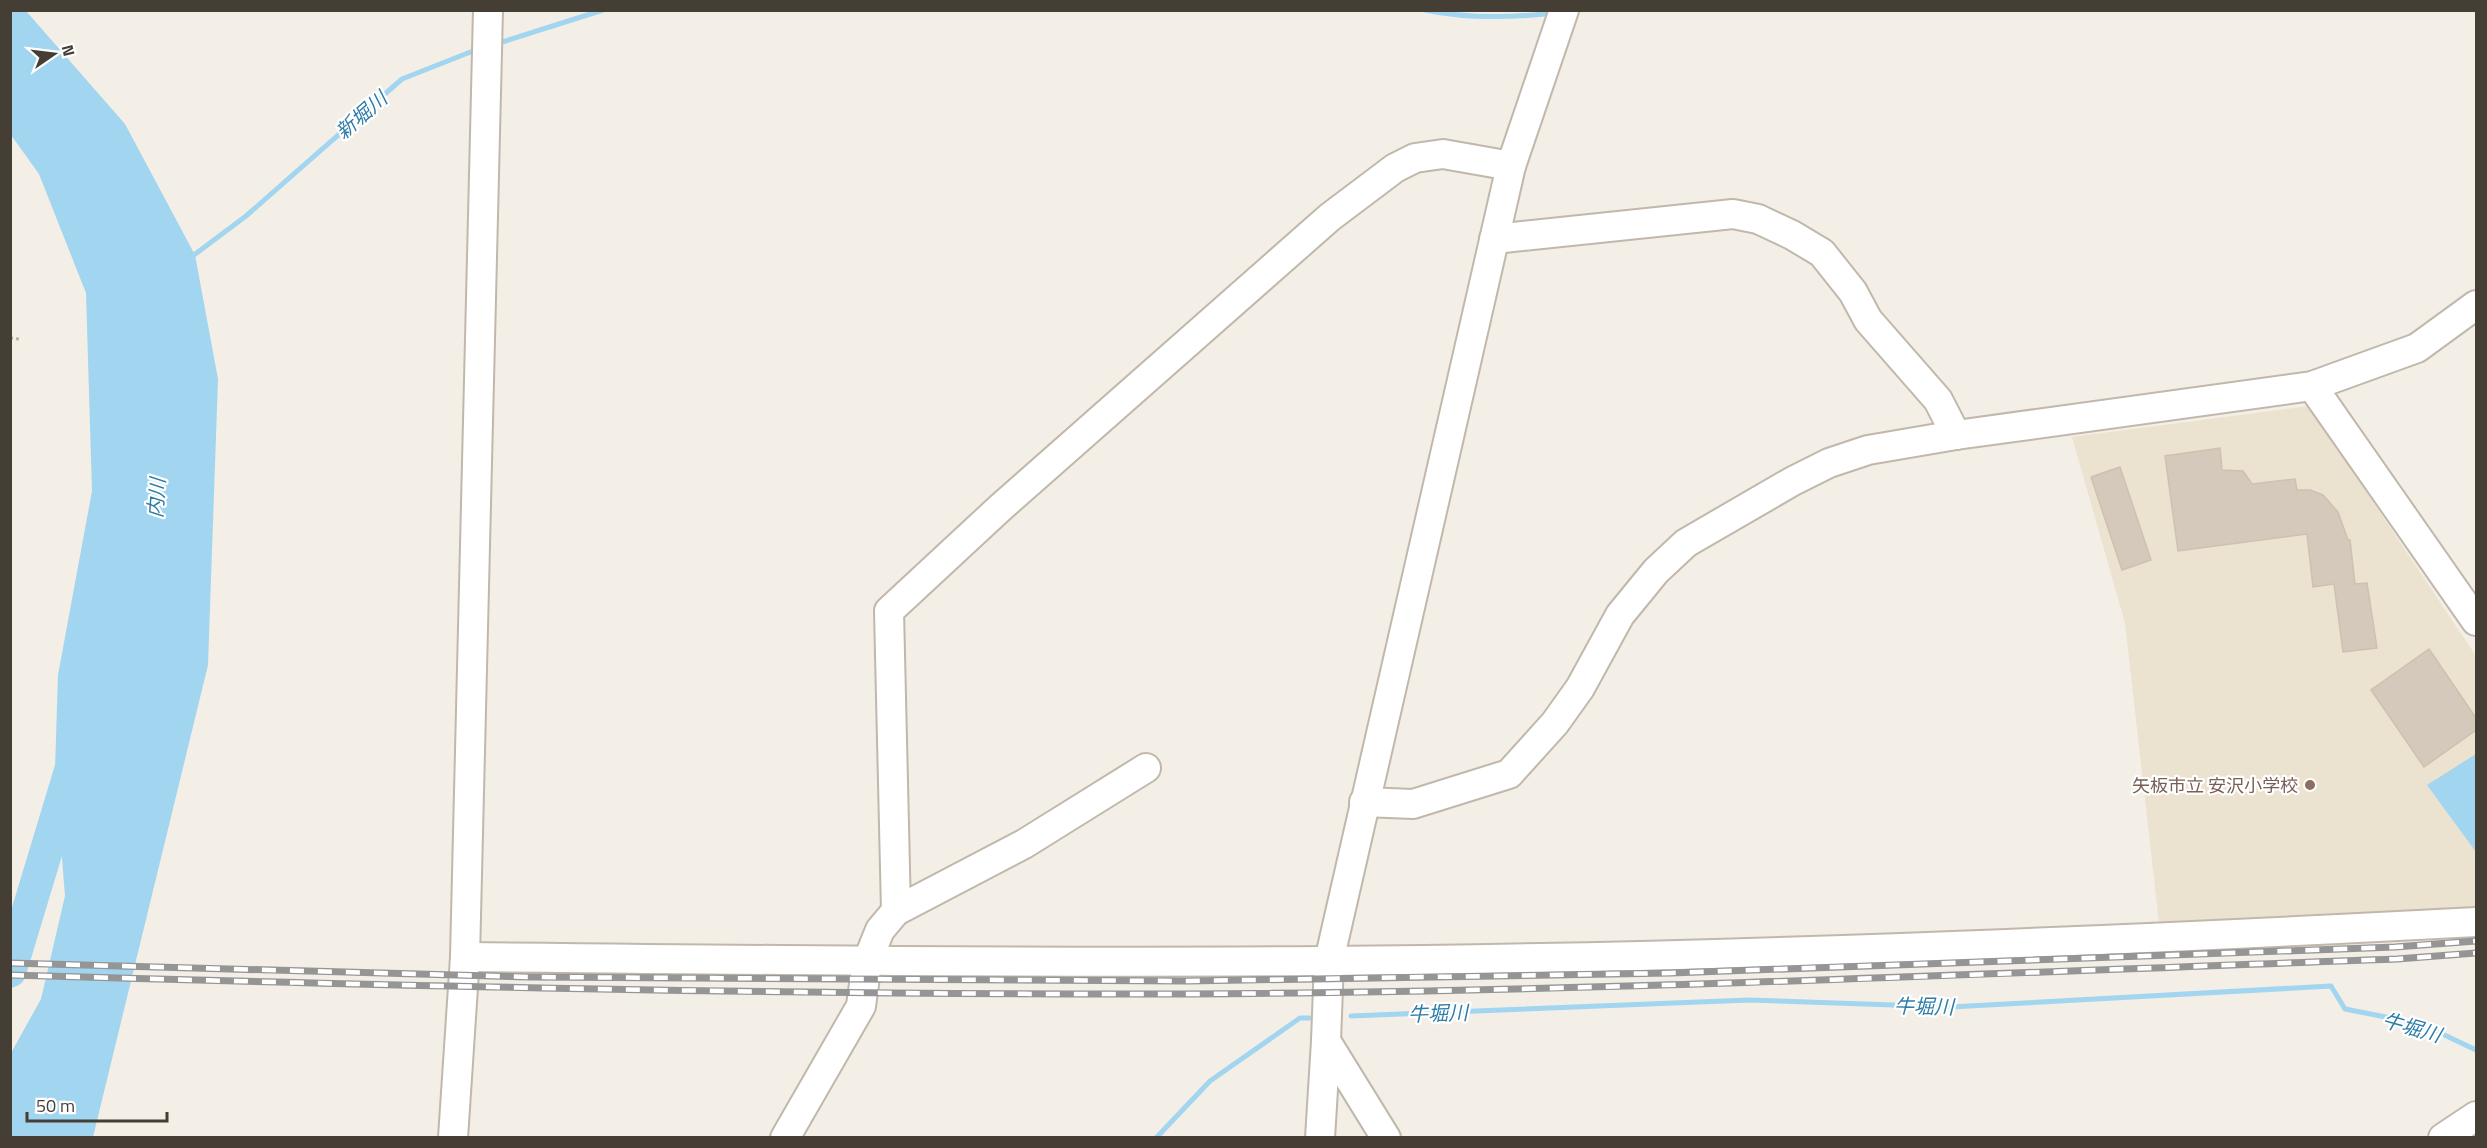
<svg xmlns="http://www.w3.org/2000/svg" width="2487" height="1148" font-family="'Titillium Web','Noto Sans JP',sans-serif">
<rect width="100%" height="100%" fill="#f3eee6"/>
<polygon fill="#ece2d0" points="2309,406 2476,656 2476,914 2160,931 2125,623 2072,437"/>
<g fill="#a2d5ef">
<polygon points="10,11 26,11 125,124 195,255 218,379 208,665 93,1137 11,1137 11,1053 41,999 65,896 55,770 58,675 92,491 86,293 39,174 11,135"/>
<polygon points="2476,754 2476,852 2427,785"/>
</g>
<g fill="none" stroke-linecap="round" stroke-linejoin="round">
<g stroke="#a2d5ef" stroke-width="5">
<path d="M1425 10C1468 19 1511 18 1555 13"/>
<polyline points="496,44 603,10"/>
<polyline points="190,258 246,216 402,79 478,49"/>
<polyline points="1351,1016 1749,1000 1951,1007 2331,986 2345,1009 2396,1019 2434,1030 2476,1050"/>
<polyline points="1156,1138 1210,1081 1300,1018 1309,1018"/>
</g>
<polyline stroke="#a2d5ef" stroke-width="33" points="10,971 71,769"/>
</g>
<g fill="#d4c9bb" stroke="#cfc0af" stroke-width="1.5">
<polygon points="2220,448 2222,470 2243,471 2252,484 2295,479 2297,490 2310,490 2323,495 2338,512 2348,540 2350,540 2355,584 2367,583 2377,648 2343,652 2334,584 2313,587 2307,534 2178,551 2165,456"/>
<polygon points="2120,467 2151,560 2122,570 2091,477"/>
<polygon points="2429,649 2476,718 2476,730 2424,767 2371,690"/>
</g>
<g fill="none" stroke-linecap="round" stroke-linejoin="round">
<defs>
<g id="minor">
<polyline points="1494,239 1733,214 1758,219 1792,235 1822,253 1853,292 1868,320 1938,400 1956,435"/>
<polyline points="2312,386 2476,621"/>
<polyline points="1364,802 1413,804 1509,774 1555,723 1580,688 1620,615 1656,571 1686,543 1793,481 1829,463 1868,450 1956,435 2312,386 2417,348 2476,305"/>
<polyline points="896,911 889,611 1000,508 1330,217 1395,168 1415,158 1443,154 1511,166"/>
<path d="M465 957C752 960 1038 963 1325 961 1709 958 2093 942 2476 922"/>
<polyline points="1326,1041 1386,1138"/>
<polyline points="453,1138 465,957 488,10"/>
<polyline points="785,1138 861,1006 867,962 880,930 896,911 1024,844 1146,768"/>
<polyline points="1320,1138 1326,1041 1329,961 1511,166 1564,10"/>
<polyline points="2443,1138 2476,1116"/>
</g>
</defs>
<use href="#minor" stroke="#c1b8ab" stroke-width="32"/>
<polyline stroke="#c0b09a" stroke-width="3" stroke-dasharray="3 3" stroke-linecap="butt" points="10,338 19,339"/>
<use href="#minor" stroke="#fff" stroke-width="28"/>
<defs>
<g id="rail">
<polyline points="10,963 529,977 1188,981 1671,973 2395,947 2476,941"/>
<path d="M10 975C402 986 794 995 1186 994 1590 992 1994 973 2397 959L2476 953"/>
</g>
</defs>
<use href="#rail" stroke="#959595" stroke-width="7"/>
<use href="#rail" stroke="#fff" stroke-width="4.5" stroke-dasharray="14" stroke-linecap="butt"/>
</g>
<circle fill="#8d6e63" stroke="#fff" stroke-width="2" cx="2310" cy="785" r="6"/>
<g text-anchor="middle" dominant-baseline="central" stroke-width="4.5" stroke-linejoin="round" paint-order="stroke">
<g font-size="18" fill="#785e54" stroke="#fff" text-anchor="end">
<text x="2298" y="785">矢板市立 安沢小学校</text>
</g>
<g font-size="20" font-style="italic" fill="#2e7da8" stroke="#fff">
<text transform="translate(361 115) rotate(-41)">新堀川</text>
<text transform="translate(156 498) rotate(-86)">内川</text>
<text transform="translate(1924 1006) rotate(1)">牛堀川</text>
<text transform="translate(1438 1013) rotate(-2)">牛堀川</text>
<text transform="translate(2412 1027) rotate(16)">牛堀川</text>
</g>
</g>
<rect width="2487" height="1148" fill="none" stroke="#453e35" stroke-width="24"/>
<g transform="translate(54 54) rotate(76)" stroke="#ffffff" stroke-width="4.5" paint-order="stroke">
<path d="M0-4.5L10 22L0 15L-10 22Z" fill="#453e35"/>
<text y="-9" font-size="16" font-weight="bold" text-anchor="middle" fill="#453e35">N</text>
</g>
<path d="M27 1112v9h140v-9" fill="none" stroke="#453e35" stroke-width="3"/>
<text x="36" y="1112" font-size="18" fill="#453e35" stroke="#ffffff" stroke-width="4.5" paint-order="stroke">50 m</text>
</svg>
